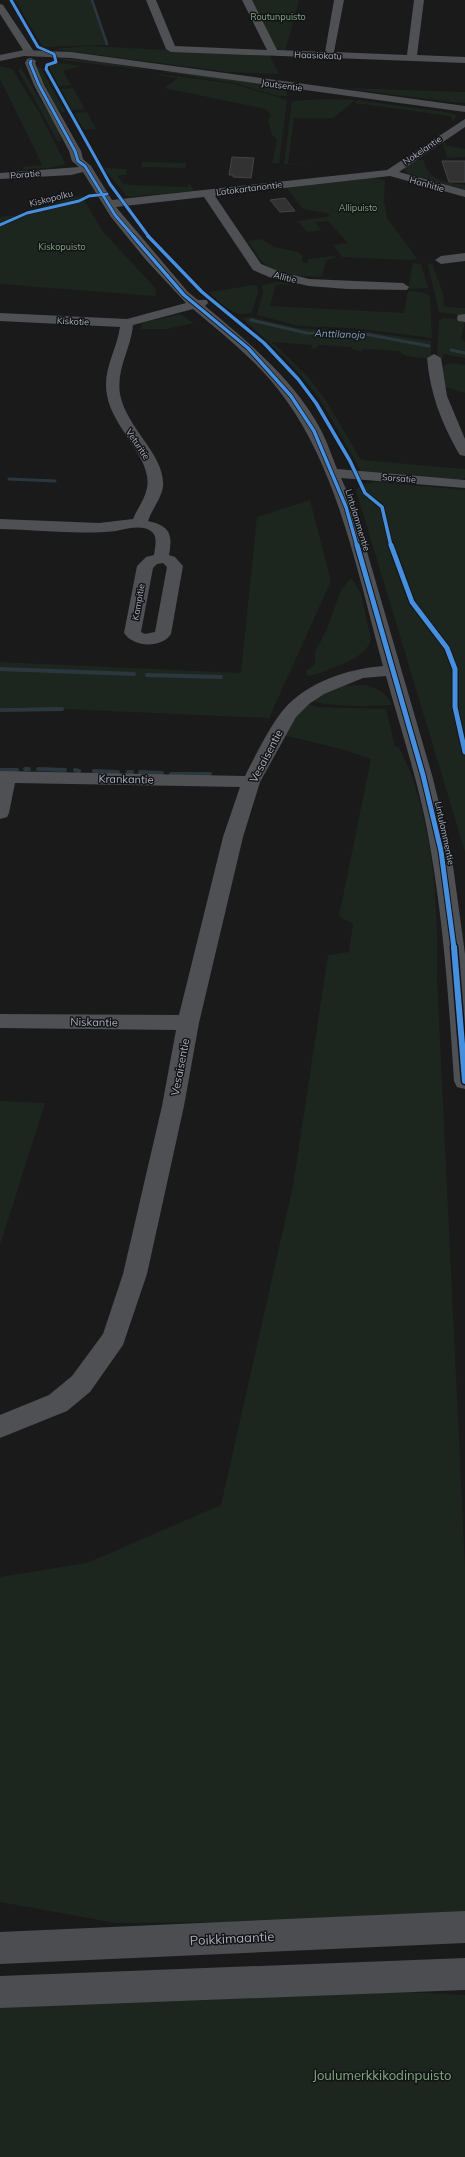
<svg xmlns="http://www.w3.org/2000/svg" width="465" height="2157" font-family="Mulish,sans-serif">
<rect width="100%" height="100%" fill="#1a1a1b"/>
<g fill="#1d261e">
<polygon points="15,0 93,0 108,45 43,47"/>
<polygon points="251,0 299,0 285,52 276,48"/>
<polygon points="89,46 267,55 270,56 279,74 229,72 53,49"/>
<polygon points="59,58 109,63 154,71 61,60"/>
<polygon points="61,63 81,66 63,71 71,85 59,86 49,67 52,64"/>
<polygon points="0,66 12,69 39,112 65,163 64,165 48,168 19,170 24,170 23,167 42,165 40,160 41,160 39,159 37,155 39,155 37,154 0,79"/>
<polygon points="35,67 41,68 65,112 62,112 55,106"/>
<polygon points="21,68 60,132 61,141 58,142 18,70"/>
<polygon points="172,71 286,87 287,96 274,95 235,83 163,72"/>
<polygon points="161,74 234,84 287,100 279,163 272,163 277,140 272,135 268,120 271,115 266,109 164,88 178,78 158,75"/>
<polygon points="73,88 85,109 72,110 61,89"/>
<polygon points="343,88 465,92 465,103 451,102"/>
<polygon points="324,99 355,100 333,118 294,118 288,163 312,165 284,164 292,101"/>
<polygon points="357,100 452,113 457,116 453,121 450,116 355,103"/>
<polygon points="87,112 96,129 84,130 74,113"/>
<polygon points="442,142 446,143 444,145 465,149 465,157 447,158"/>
<path d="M415 160H424C426 181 449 183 465 185V190L407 173 404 169Z"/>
<polygon points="142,162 186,163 185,168 141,167"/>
<polygon points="106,168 127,169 126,175 119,175 118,178 120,178 122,183 130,185 187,187 190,184 194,191 128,197 104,169"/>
<polygon points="371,178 385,180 384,200 387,218 417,259 409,260 342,257 333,245 348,243 328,221 315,222 321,230 307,232 298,221 330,216 327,213 303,209 287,188"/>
<polygon points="82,196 103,232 156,289 155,296 0,284 0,217 19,215 72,197"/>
<polygon points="261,239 274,247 298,252 303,257 302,262 307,263 309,259 333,256 337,257 326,260 322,276 319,277 289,275 273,270 261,261 248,241"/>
<polygon points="413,263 421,264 428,288 408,289"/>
<polygon points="432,263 443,294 444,307 465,308 465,316 439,312 428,265"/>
<polygon points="279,282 301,285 276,284 270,306 404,313 408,291 422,292 430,296 432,338 353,328 299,326 257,315 263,293 262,285"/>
<path d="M254 285 257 286 258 293 252 312C236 321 220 302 209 292Z"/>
<polygon points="180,314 194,323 167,329 141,329 142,323"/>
<path d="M252 317 296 328 370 332 431 341V358C422 359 410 357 401 354V351L363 349 362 352 352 349V347L319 345 318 347 310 350 313 345 272 342 309 378 327 402 361 460 465 469V478L459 480 362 473C349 450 336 426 322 403 301 371 271 344 242 318Z"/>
<polygon points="443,318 465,319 461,339 465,342 465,358 443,354 443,359 437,357 439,321"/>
<polygon points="451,363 465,365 465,393 442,386 440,367"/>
<polygon points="377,482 465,490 465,852 356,490 363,484"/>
<polygon points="310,500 331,581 269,718 19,707 0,708 0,662 241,673 257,517"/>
<path d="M351 578 361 593 371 640C364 661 329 669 310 676L306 674 307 670 315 665V652L327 629 341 590Z"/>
<path d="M365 685C377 688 387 693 392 705 365 706 335 708 309 700L341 686Z"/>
<path d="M305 703 318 707 386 709 395 747H399C403 758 410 769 413 780 434 843 439 913 437 979L465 1566V1920L116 1923 0 1902V1577L87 1563 221 1505 293 1186 328 955 349 952 353 924 339 916 371 759 345 750 283 735Z"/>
<polygon points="0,1101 45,1103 0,1245"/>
<polygon points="404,1992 465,1995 465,2157 0,2157 0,2007"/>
</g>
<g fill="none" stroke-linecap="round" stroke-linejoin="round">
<polyline stroke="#2b373e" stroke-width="2.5" points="92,0 107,44"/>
<g stroke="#2b373e" stroke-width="3">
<polyline points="251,320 307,333 365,334 429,346"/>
<polyline points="451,350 465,353"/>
<polyline points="9,479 55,481"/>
</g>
<g stroke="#2b373e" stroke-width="4">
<polyline points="0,669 134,674"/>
<polyline points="147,675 221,677"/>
<polyline points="0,710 62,709"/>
<polyline points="25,769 29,769"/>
<polyline points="38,769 65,770"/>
<polyline points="0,770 17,770"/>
<polyline points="75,770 79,771"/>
<polyline points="94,771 118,772"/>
<polyline points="128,772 132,772"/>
<polyline points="140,772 162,773"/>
<polyline points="171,774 210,774"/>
</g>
</g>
<g fill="#323233" stroke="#434447">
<polygon points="232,157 254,158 251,178 233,177 233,175 229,175"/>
<polygon points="442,161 465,161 465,182 449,182"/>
<polygon points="285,198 295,211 280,212 270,200"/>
</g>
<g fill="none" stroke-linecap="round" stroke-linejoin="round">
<g fill="#4e5054" fill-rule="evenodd">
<polygon points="146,0 156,0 175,46 267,50 242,0 252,0 277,50 325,52 334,0 344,0 334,52 407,55 414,0 424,0 417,55 465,57 465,63 171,52 166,49"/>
<polygon points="0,4 3,5 35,53 33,55 30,56 25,53 0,14"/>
<path d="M31 58 36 61 35 63 44 85 81 151 83 159 91 166 112 200 387 170 465 119V127L399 172 465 190V197L390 176 215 196 261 264 278 271 309 279 403 283 409 287 407 290 347 289 309 286 269 277 253 270 204 197 116 207 188 292 198 300H207L208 303 205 306C248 342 296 381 322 432 328 444 332 457 337 469L465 480V488L341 478 354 507 432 775 451 851 465 954V1089L457 1087 454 1081C449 1004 444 928 431 852 422 792 402 734 386 676L363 678 324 694 309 704 296 717 260 782 243 837 199 1023 184 1106 147 1274 123 1345 90 1392 67 1411 0 1438V1415L49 1395 72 1376 103 1334 123 1274 162 1106 176 1030 0 1028V1014L179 1015 223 837 240 787 15 783 9 813 7 817 0 819V771L245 776C254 758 271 724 284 709 308 682 347 669 383 666 359 579 339 473 286 400 261 364 226 337 193 309L133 325C131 349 116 369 120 394 126 428 166 455 163 487 161 499 152 509 148 521 170 526 173 534 169 555L175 557 183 566 171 634C161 649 133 647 124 633L137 566 146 557 154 555C155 546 159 535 149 530 140 525 126 529 116 531 78 535 38 530 0 529V519L99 523 133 519C137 509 145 499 147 488 153 458 112 428 107 395 102 370 117 350 120 327L0 321V313L127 319 186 303 146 260 111 217 83 172 71 175 0 179V173L79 167 72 161 69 151 34 85 25 63 27 59ZM163 563 167 567 155 632 145 634 141 632 153 568 157 564Z"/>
<polygon points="465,253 465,261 441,264 435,260 441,256"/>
<polygon points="465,314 465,322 458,321 457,318 458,315"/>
<path d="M434 354 441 358 447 396 465 439V456L460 455 458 452C441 422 430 393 427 358Z"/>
</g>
<g fill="#4c4d50" fill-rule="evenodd">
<polygon points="24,50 71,52 465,106 465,112 71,58 24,56 0,61 0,55"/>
<polygon points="465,1911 465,1943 0,1964 0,1932"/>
<polygon points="465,1958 465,1990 0,2008 0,1976"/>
</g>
<defs>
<g id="cycleway-far3">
<polyline points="11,0 38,47 54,54 56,62 47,65 46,69 110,184 149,237"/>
<polyline points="31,61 30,63 39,85 75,151 78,161 85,166 115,215 134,237"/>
<polyline points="0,225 27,213 79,201 89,196 107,194"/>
</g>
<g id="cycleway-far2">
<polyline points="133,236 184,295 248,348 291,396 314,431 346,507 357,546"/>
<polyline points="148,236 202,292 264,343 298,379 316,403 350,461 365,493 382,507 391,546"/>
</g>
<g id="cycleway-far1">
<polyline points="357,545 423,775 441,851 454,948"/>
<polyline points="391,545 412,602 447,648 455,669 455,707 465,752"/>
</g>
<polyline id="cycleway" points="454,947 465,1081"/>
</defs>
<use href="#cycleway-far3" stroke="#141417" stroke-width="4"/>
<use href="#cycleway-far2" stroke="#141417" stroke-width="5"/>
<use href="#cycleway-far1" stroke="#141417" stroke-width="7"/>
<use href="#cycleway" stroke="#141417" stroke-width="9"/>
<use href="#cycleway-far3" stroke="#468fdf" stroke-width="3"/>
<use href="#cycleway-far2" stroke="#468fdf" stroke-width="3.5"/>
<use href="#cycleway-far1" stroke="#468fdf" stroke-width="5"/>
<use href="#cycleway" stroke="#468fdf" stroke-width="6"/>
</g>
<g text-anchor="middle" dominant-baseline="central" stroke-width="3" stroke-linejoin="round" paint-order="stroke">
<g font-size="9" fill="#80a980" stroke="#141417">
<text x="278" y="16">Routunpuisto</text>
<text x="358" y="207">Allipuisto</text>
<text x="62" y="246">Kiskopuisto</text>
</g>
<g font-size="9" fill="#aab1bd" stroke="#141417">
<text transform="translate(318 55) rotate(2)">Haasiokatu</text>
<text transform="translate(282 85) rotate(8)">Joutsentie</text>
<text transform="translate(422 150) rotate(-34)">Nokelantie</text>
<text transform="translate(25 174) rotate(-5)">Poratie</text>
<text transform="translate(427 184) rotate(16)">Hanhitie</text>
<text transform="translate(249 188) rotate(-7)">Latokartanontie</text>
<text transform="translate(51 198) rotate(-14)">Kiskopolku</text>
<text transform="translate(285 277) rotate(14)">Allitie</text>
<text transform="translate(73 321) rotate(3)">Kiskotie</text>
<text transform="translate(138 444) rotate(56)">Veturitie</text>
<text transform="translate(399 478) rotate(5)">Sorsatie</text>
<text transform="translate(358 520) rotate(73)">Lintulammentie</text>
<text transform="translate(138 602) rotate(-80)">Kampitie</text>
<text transform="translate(445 833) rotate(78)">Lintulammentie</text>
</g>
<g font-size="10" font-style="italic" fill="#7ea1bb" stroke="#141417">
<text transform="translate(340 334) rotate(2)">Anttilanoja</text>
</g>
<g font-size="11" fill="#aab1bd" stroke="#141417">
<text transform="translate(266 756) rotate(-62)">Vesaisentie</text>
<text transform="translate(126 779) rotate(1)">Krankantie</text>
<text transform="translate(94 1022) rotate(1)">Niskantie</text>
<text transform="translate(180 1067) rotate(-79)">Vesaisentie</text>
</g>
<g font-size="13" fill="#aab1bd" stroke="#141417">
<text transform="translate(232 1938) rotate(-3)">Poikkimaantie</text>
</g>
<g font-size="13" fill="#80a980" stroke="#141417">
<text x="382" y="2075">Joulumerkkikodinpuisto</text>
</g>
</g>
</svg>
